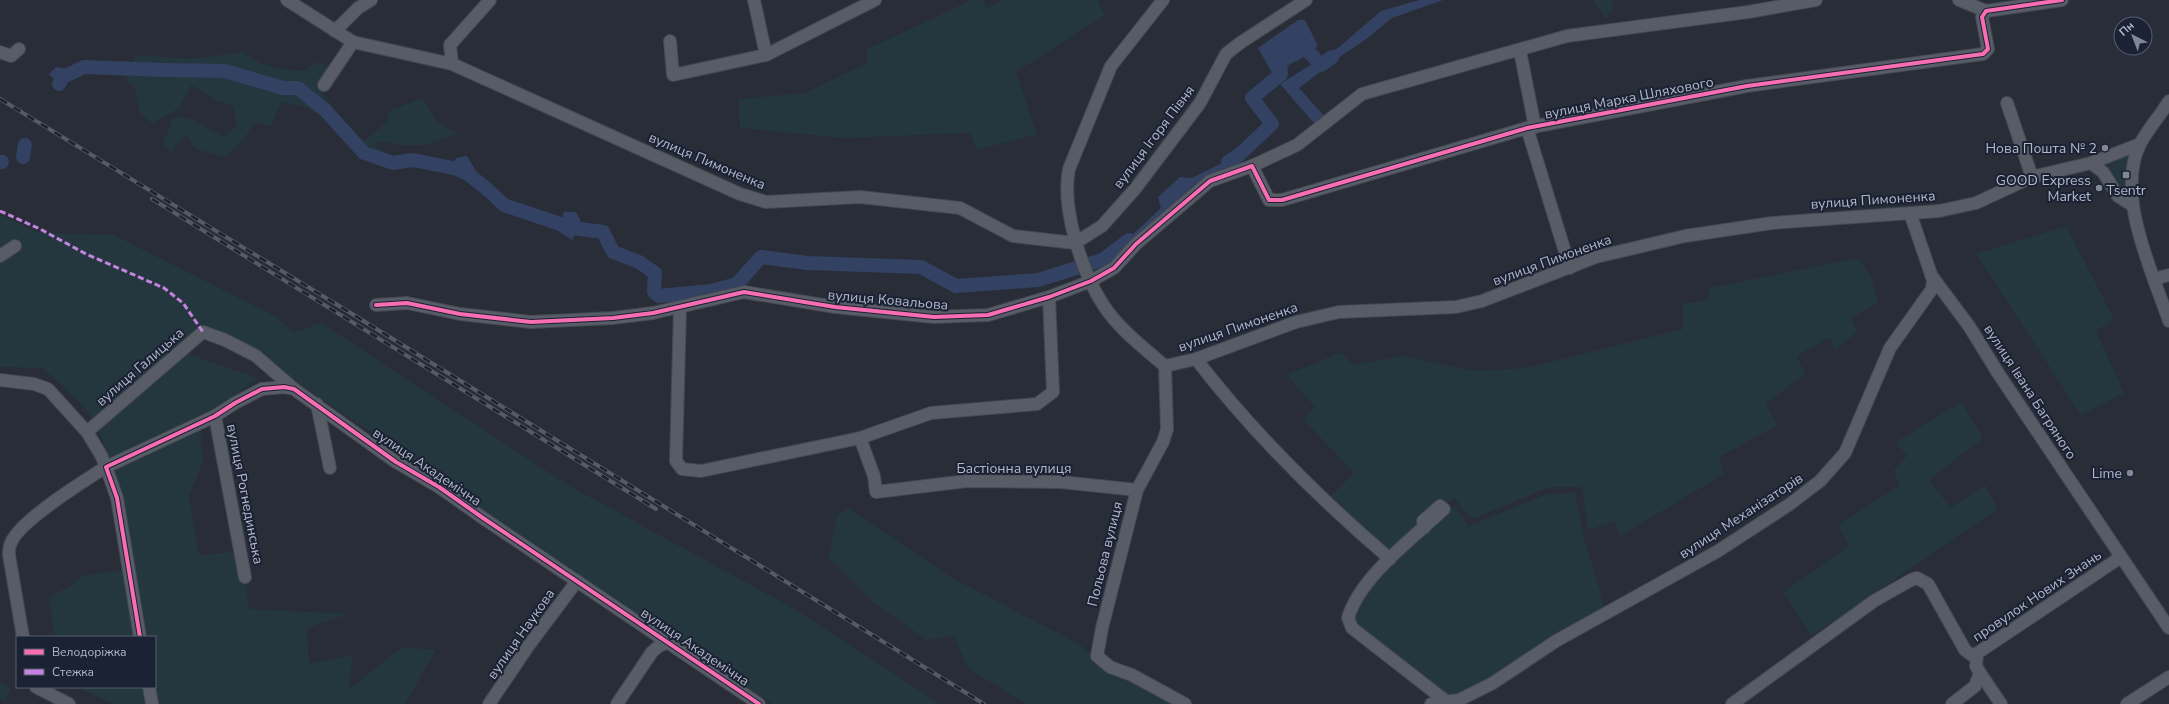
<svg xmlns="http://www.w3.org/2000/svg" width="2169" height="704" font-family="'Nunito Sans',sans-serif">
<rect width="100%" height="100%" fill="#282d38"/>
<g fill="#24373f">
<polygon points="971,0 983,0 987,8 1001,0 1097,0 1105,15 1016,72 1037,134 977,150 970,133 844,138 740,128 738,99 805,93 867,63 866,50"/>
<polygon points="1592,0 1613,0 1612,10 1605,18"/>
<path d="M242 52C267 68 277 70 306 71L316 62 329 67 320 89 334 109 321 114 301 106 281 102 270 127 255 122 243 140 225 157 195 149 186 134 171 153 163 143 172 120 179 116 196 121 223 137 237 126 233 106 218 101 191 85 179 108 153 124 139 112 136 89 126 80 135 55 191 59Z"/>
<polygon points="422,98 437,121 457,134 425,145 402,145 378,141 376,148 398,158 385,166 355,152 366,139 387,122 389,111"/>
<polygon points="2128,156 2128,167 2124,171 2124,180 2128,184 2127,194 2117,189 2107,163"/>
<path d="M0 215 38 232 114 235 278 318 293 333 321 323 568 485 800 612 940 704H773L622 612 426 470 241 344 203 328 174 349 258 378 200 420 203 462 189 495 199 555 233 552 246 585 249 609 348 614 307 628 309 664 353 655 349 689 402 647 436 650 405 704H113L77 687H155V637H55L49 597 69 587 83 576 131 569C124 517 119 463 90 416 80 400 57 382 43 368L0 367Z"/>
<polygon points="2066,226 2114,319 2096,331 2124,393 2081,415 1976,254"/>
<polygon points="1859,258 1871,277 1878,303 1851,318 1857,332 1835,350 1830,337 1796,356 1806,374 1766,403 1777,426 1719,457 1724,474 1620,536 1615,521 1588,530 1582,487 1549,487 1475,518 1471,518 1454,498 1392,550 1388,551 1331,496 1354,473 1303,419 1315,407 1287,375 1341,352 1353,365 1403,356 1473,371 1526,368 1683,329 1682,304 1707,300 1710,288"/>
<polygon points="1961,402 1983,438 1929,480 1951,508 1985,485 1998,509 1811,636 1784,592 1849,546 1838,525 1900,485 1894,470 1907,456 1896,442"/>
<polygon points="1575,492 1584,538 1605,608 1493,679 1447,698 1353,623 1352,616 1370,583 1454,506 1469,526 1545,495"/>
<polygon points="849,508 954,579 1079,644 1108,670 1140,682 1177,704 1026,704 968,668 954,636 927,640 875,604 829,558 837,515"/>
<polygon points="0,683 11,688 5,700 0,699"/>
</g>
<g fill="#334163">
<polygon points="1419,0 1443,0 1392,18 1365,40 1344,54 1299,88 1324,116 1317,122 1313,122 1280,84 1339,47 1381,11"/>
<polygon points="1298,20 1305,20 1318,46 1298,61 1291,61 1279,69 1277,74 1272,73 1258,48"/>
<polygon points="73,66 78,70 73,76 59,84 49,74 56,67 67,69"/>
<polygon points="1242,147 1247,156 1194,185 1175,204 1111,258 1116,250 1161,208 1158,197 1180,177 1192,178 1224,162 1230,153"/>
<polygon points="467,156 476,171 466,181 449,173 456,158"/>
<polygon points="564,212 576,212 581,222 572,240 558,231"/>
</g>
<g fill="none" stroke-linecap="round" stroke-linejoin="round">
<g stroke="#334163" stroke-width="14">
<polyline points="59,84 63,77 84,67 165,70 225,71 283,88 298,88 325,110 364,153 393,163 413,160 463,170 487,189 504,205 572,228 603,232 613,252 639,262 655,273 654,292 659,296 711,291 737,284 761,257 808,263 921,267 956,286 1038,280 1102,260 1129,240"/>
<polyline points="23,157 25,145"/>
<polyline points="0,162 2,162"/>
<polyline points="1228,162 1239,155 1272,124 1252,98 1281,74 1280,62 1305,48 1321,65 1332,57"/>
</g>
<defs>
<g id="minor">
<polyline points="287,0 353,42 452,64 740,194 766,202 860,197 960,208 1013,236 1075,243"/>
<polyline points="754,0 766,55"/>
<path d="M1163 0 1111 66 1069 169C1061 208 1082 273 1104 306 1119 329 1144 348 1165 366"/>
<polyline points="1959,0 1986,11"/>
<polyline points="335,31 358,8 371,0"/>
<polyline points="670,41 673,75 766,55 875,0"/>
<polyline points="1520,51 1535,127"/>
<polyline points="0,52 11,56 19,49"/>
<polyline points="452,64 450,45 490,0"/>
<polyline points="324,85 353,42"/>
<path d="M2169 101C2160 116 2148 129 2140 144 2115 195 2152 271 2169 321"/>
<polyline points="2007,103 2032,177"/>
<polyline points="1527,128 1570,268"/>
<polyline points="1252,166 1297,145 1362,94 1567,36 1748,12 1816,0"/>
<polyline points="2132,205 2118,196 2103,172 2091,163 2140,144"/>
<polyline points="1075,243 1102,226 1135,189 1200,103 1226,54 1240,43 1306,0"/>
<polyline points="0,256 15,246"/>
<polyline points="1931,275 1969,326 1998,373 2169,628"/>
<polyline points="2154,279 2169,275"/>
<polyline points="376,305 407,303 460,314 531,322 613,318 653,313 744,292 835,307 934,317 988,315 1049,297 1091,281 1114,268 1136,244 1210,181 1252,166 1269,200 1282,200 1527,128 1747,86 1983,54 1988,49 1982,17 1986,11 2062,0"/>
<polyline points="680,308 676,461 682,469 701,471 860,438 931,413 1037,404 1053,392 1049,297"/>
<path d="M1196 359C1253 433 1320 499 1390 559"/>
<polyline points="1165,366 1196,359 1296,322 1339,312 1456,307 1482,301 1596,257 1685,236 1772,223 1939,211 1976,203 2032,177 2091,163"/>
<polyline points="1165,366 1167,429 1163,442 1137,490 1102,628 1097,656 1110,667 1132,675 1185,704"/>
<polyline points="0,380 34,384 48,389 87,432"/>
<polyline points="317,404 330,468"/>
<polyline points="215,416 245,577"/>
<polyline points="860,438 874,476 876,492 967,481 1061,482 1137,490"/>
<path d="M1424 528 1423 521 1440 506 1444 509C1413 538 1360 577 1348 618L1352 628 1447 702"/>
<path d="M23 637 9 555C9 551 9 546 11 543 19 521 84 481 106 467L101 455 87 432 203 332 225 340 256 356 293 388"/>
<polyline points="140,637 117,498 106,467 215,416 235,403 262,389 284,387 294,389 396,462 439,487 483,518 759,704"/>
<polyline points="1980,673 2001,704"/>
<polyline points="36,687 69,704"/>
<polyline points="149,687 152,704"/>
<polyline points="489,704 529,645 577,581"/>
<polyline points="617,704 652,652 659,646 668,642"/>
<polyline points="1431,704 1459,700 1493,683 1556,641 1718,551 1790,504 1820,481 1845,453 1890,348 1932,289 1933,280 1910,213"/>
<polyline points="1732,704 1874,601 1911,580 1917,578 1928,584 1965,650 1973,656 2121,557"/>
<polyline points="1952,704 1975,686 1980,673 1976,666 1977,654"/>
<polyline points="2127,704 2169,677"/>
</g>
</defs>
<use href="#minor" stroke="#444851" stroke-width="14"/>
<use href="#minor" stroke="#585c66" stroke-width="12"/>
<defs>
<g id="rail">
<polyline points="0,99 349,312 984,704"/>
<polyline points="152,199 656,509"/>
</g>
</defs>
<use href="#rail" stroke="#575a63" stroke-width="4"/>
<use href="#rail" stroke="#1b2233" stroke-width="2.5" stroke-dasharray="8" stroke-linecap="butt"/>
<polyline stroke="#c483df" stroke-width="3" stroke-dasharray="6 3" stroke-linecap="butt" points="0,211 40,229 86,254 164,288 183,303 203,332"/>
<defs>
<g id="cycleway">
<polyline points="376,305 407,303 460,314 531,322 613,318 653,313 744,292 835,307 934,317 988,315 1049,297 1091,281 1114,268 1136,244 1210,181 1252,166 1269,200 1282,200 1527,128 1747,86 1983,54 1988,49 1982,17 1986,11 2062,0"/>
<polyline points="140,637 117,498 106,467 215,416 235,403 262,389 284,387 294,389 396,462 439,487 483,518 759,704"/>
</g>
</defs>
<use href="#cycleway" stroke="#1b2233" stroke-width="6"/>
<use href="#cycleway" stroke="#f96db3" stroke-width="4"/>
</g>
<g fill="#818797" stroke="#1b2233" stroke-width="1.5">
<circle cx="2105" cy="148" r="4"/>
<rect x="2122" y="171" width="8" height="8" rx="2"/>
<circle cx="2099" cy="188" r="4"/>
<circle cx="2130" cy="473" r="4"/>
</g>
<g text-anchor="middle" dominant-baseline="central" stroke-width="4" stroke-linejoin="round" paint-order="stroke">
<g font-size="14" fill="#b1b8ca" stroke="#1b2233">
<text transform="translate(1629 98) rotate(-11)">вулиця Марка Шляхового</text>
<text transform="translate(1154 137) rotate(-53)">вулиця Ігоря Півня</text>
<text transform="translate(707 161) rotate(23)">вулиця Пимоненка</text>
<text transform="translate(1873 200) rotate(-4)">вулиця Пимоненка</text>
<text transform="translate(1552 260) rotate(-20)">вулиця Пимоненка</text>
<text transform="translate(888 300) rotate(5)">вулиця Ковальова</text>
<text transform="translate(1238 327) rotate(-19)">вулиця Пимоненка</text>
<text transform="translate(140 367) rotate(-41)">вулиця Галицька</text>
<text transform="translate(2030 392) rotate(57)">вулиця Івана Багряного</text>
<text transform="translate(427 467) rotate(34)">вулиця Академічна</text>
<text x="1014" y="468">Бастіонна вулиця</text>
<text transform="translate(245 494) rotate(79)">вулиця Рогнединська</text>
<text transform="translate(1741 516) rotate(-33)">вулиця Механізаторів</text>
<text transform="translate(1105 554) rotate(-76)">Польова вулиця</text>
<text transform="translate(2037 596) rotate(-34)">провулок Нових Знань</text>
<text transform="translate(521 634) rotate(-55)">вулиця Наукова</text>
<text transform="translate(695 647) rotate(34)">вулиця Академічна</text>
</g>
<g font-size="14" fill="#b1b8ca" stroke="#1b2233" text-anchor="end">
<text x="2097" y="148">Нова Пошта № 2</text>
<text x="2091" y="180">GOOD Express<tspan x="2091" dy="16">Market</tspan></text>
<text x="2126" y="190" text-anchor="middle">Tsentr</text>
<text x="2122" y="473">Lime</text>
</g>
</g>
<rect x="16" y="636" width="140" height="52" fill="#1b2233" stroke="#575e6f"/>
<rect x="24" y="649" width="20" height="6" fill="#f96db3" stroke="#575e6f"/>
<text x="52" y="656" font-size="12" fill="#b1b8ca">Велодоріжка</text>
<rect x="24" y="669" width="20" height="6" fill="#c483df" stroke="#575e6f"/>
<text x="52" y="676" font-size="12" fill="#b1b8ca">Стежка</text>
<g transform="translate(2133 36) rotate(318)"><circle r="19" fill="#1b2233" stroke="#575e6f"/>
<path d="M0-3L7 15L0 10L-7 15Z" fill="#818797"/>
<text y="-6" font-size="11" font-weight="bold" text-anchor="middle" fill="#b1b8ca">Пн</text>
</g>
</svg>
